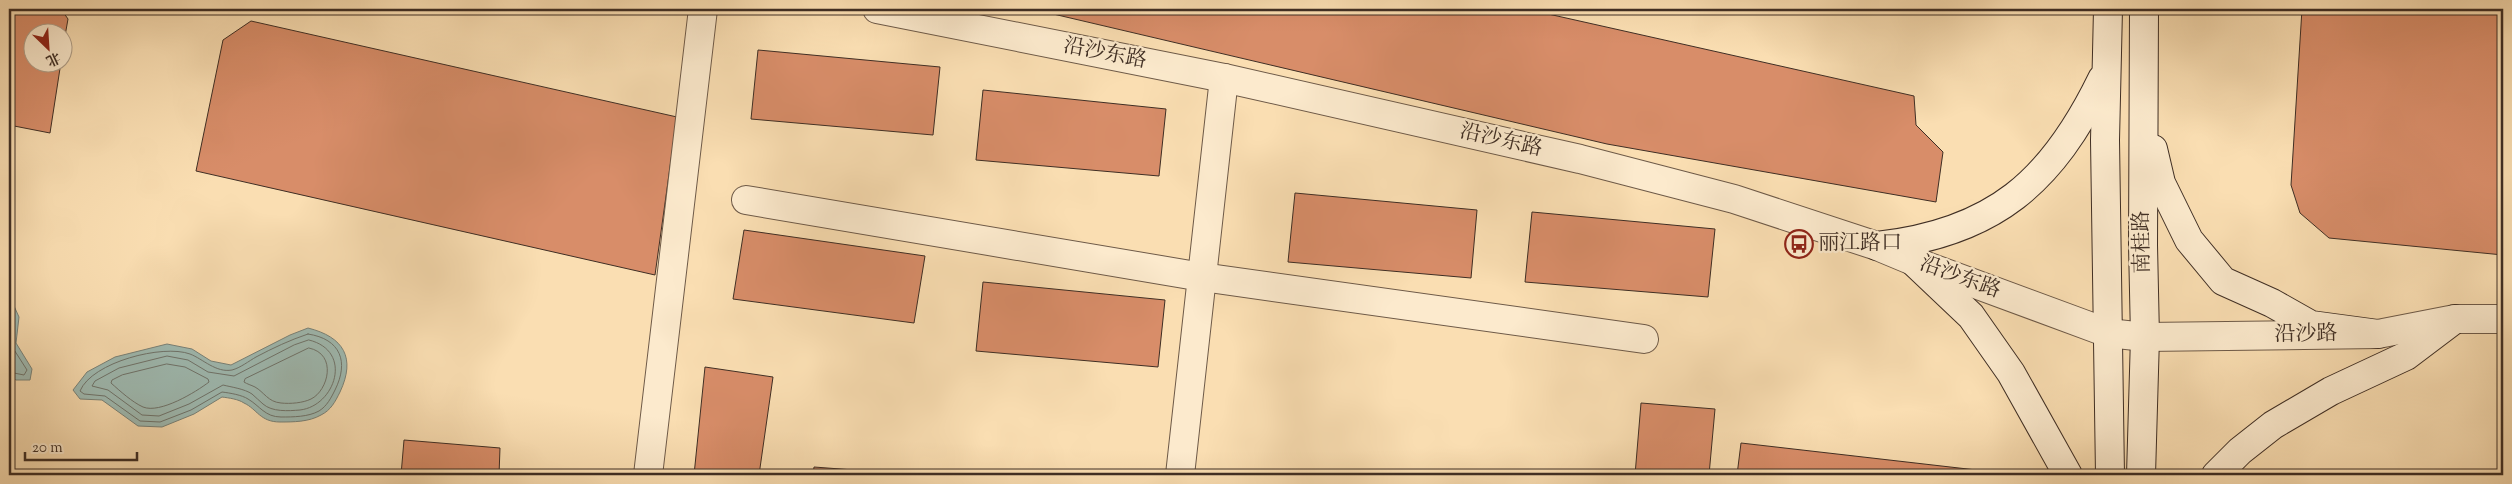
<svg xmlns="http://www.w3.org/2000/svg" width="2512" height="484" font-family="'Sorts Mill Goudy','Noto Serif SC',serif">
<rect width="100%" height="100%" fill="#fadeb2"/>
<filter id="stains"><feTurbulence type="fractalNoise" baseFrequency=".004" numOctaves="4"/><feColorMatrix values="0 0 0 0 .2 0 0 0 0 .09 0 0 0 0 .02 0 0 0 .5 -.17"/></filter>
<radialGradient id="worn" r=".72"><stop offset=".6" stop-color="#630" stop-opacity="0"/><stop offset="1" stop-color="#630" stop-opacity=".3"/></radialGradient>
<g fill="#9fbbb3" stroke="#79837a">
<polygon points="9,295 19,317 16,343 32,369 30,380 16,380 9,376"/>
<path d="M308 328C344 337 356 358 340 392 335 402 331 410 321 415 309 422 293 422 280 422 260 422 257 409 244 403 238 399 229 398 222 397L194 414 162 427 138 426 102 400 80 399 73 390 87 372 115 357 167 344 192 349 211 361 231 365 290 335Z"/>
</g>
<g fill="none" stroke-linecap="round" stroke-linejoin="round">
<g stroke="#6f746c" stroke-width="1">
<polyline points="9,306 14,318 11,345 27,370 24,375 9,372"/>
<path d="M308 334C341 339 349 362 335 390 331 398 327 406 319 411 308 417 293 417 281 417 265 417 260 406 248 399 242 395 230 393 222 392L191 410 160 422 140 421 105 396 84 394 80 391C92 362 163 344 190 354 203 359 216 373 232 370 240 368 249 361 256 357 273 348 290 340 308 334Z"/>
<path d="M309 340C354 351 335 406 300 410 288 411 272 412 263 404 259 401 256 397 252 394 245 389 231 387 223 385L189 404 159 416 142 415 108 390 92 386 95 381 119 368 167 356 188 360 208 372 234 376 294 345Z"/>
<path d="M309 348C338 354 328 391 311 399 303 403 290 404 281 403 268 402 264 392 255 387 251 385 247 384 244 382L245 379Z"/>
<path d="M167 364 185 367 208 379 209 382C196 392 160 414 143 407 132 402 120 391 111 383L112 380 122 375Z"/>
</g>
</g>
<g fill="#d88d69" stroke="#3f2e24">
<polygon points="9,9 61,9 68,19 62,53 62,32 32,32 32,62 61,62 50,133 9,125"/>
<polygon points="1032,9 1526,9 1914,96 1916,125 1943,152 1936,202 1607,144"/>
<polygon points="2302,9 2503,9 2503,255 2329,238 2300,213 2291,185"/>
<polygon points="251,21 677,117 655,275 196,171 223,40"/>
<polygon points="758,50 940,67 933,135 751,119"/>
<polygon points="983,90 1166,109 1159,176 976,160"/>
<polygon points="1295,193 1477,210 1471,278 1288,262"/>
<polygon points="1532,212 1715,229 1708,297 1525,282"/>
<polygon points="744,230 925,256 914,323 733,299"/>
<polygon points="983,282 1165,300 1158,367 976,351"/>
<polygon points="705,367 773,377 759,475 694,475"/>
<polygon points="2502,389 2503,390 2503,455 2500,454"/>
<polygon points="1641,403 1715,409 1709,475 1635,475"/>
<polygon points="404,440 500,448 499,475 401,475"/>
<polygon points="1741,443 1985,471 1984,475 1737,475"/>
<polygon points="814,467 920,475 813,475"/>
</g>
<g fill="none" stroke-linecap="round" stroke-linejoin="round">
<defs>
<g id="minor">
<polyline points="746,200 1202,277 1644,339"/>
<polyline points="648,475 703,9"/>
<polyline points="1180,475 1224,78"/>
</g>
<polyline id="tertiary" points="877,9 1224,78 1580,159 1734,199 1877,246 1913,261 2108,333 2145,337 2378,334 2455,319 2503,319"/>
<g id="secondary">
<polyline points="2108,9 2105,140 2110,475"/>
<polyline points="2153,149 2161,183 2189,240 2223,281 2272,303 2311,325 2378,334"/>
<path d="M1877 246C1994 233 2052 182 2102 79"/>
<polyline points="1913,261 1971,316 2011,373 2068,475"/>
<polyline points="2141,475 2145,337 2143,245 2144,9"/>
<polyline points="2216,475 2240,451 2273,425 2331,391 2406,356 2455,319"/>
</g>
</defs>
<use href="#minor" stroke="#6e5a48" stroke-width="30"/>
<use href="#tertiary" stroke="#6e5a48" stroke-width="30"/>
<use href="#secondary" stroke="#3f2e24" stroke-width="30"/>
<use href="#minor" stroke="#fceacd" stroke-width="28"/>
<use href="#tertiary" stroke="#fceacd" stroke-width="28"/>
<use href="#secondary" stroke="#fceacd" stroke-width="28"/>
</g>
<defs>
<symbol id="bus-ring" viewBox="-11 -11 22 22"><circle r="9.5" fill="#fceacd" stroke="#8f2418" stroke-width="1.5"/><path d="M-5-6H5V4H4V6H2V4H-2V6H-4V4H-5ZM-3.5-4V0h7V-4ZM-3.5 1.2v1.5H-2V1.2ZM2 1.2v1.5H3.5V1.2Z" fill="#8f2418"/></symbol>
</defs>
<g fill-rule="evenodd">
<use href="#bus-ring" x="1783" y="228" width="32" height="32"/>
</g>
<g text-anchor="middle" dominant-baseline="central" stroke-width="4.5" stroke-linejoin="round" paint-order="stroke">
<g font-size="21" fill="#3f2e24" stroke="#fceacd">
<text transform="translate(1105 54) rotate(11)">沿沙东路</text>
<text transform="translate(1501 141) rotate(13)">沿沙东路</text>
<text transform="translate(2143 242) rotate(-91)">南桂路</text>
<text transform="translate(1960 278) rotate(20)">沿沙东路</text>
<text transform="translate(2306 335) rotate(-1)">沿沙路</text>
</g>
<g font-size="21" fill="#3f2e24" stroke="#fceacd" text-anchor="start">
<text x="1818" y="244">丽江路口</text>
</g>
</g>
<rect width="2512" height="484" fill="none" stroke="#fadeb2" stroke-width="30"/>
<rect x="10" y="10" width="2492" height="464" fill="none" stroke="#3f2e24" stroke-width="2.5"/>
<rect x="15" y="15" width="2482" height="454" fill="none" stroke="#3f2e24"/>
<g transform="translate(48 48) rotate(155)"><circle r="24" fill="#fceacd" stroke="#b09f89"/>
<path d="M0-4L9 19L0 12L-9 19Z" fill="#8f2418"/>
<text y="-8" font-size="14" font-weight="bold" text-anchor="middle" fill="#3f2e24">北</text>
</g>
<path d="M25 452v8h112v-8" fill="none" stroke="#3f2e24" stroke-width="2.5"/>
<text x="32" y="452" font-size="15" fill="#3f2e24" stroke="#fceacd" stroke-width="4" paint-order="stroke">20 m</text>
<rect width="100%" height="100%" filter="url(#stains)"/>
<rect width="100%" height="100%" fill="url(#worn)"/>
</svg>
